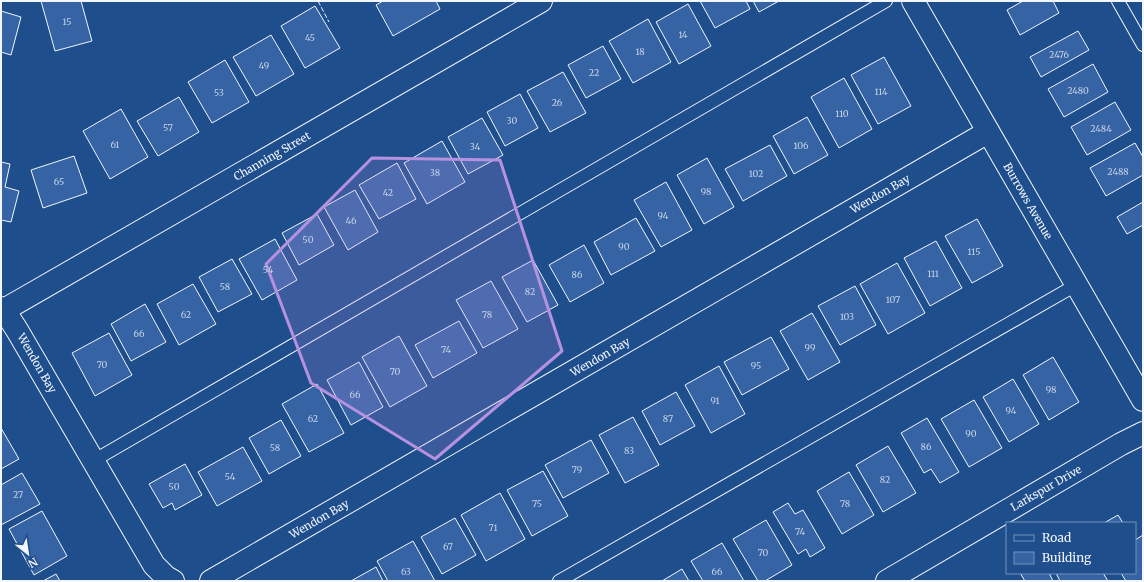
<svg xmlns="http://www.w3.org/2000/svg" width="1144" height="582" font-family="Merriweather,serif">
<rect width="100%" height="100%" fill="#1f4e8c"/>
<g fill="#3563a3" stroke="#f2f6ff">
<polygon points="41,1 81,1 92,41 55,51"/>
<polygon points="383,1 436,1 440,9 393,36 376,5"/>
<polygon points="700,1 746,1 750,9 715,28"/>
<polygon points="753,1 779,1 759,12"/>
<polygon points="1023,1 1053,1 1059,13 1020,35 1007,10"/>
<polygon points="688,4 711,46 679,64 656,22"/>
<polygon points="315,6 340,48 305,68 281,26"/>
<polygon points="1,11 21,17 11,55 1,52"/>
<polygon points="648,19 671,62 633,83 609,41"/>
<polygon points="1078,31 1089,50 1041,77 1030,57"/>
<polygon points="271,35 294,74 256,96 233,57"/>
<polygon points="603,46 621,79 586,98 568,65"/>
<polygon points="884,57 911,106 878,124 851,75"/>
<polygon points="225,60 249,102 212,123 188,82"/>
<polygon points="1093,64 1108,92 1064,117 1048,89"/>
<polygon points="563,72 586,113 550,132 527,91"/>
<polygon points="844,78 872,129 839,148 811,97"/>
<polygon points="520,94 538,128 505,146 487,112"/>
<polygon points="179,97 199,132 158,156 137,121"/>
<polygon points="1115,102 1131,130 1087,155 1071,127"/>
<polygon points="121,109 148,157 110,179 83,131"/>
<polygon points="807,117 828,155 794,174 773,136"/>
<polygon points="482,118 503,155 468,174 448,137"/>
<polygon points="442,141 465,182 427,204 404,163"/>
<polygon points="1135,143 1143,157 1143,175 1106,196 1090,168"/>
<polygon points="770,145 787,176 743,201 725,169"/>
<polygon points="74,156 87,193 43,208 31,170"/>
<polygon points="707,158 734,207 704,224 677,175"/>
<polygon points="1,162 10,164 5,187 19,191 11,222 1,220"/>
<polygon points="397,163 416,199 379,219 359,185"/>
<polygon points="666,182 692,230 661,247 634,200"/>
<polygon points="355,190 378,232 348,250 324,207"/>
<polygon points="1143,202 1143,225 1127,234 1117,217"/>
<polygon points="317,214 334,245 299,265 282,233"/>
<polygon points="636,218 655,251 611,275 594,242"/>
<polygon points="977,219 1003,266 972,283 945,236"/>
<polygon points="275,239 297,280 262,300 239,259"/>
<polygon points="936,241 962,288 930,306 904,258"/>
<polygon points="584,245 604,283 570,302 549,265"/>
<polygon points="232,259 252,294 218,312 199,277"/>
<polygon points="533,260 558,305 527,322 502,277"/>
<polygon points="897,263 925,313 888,334 860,284"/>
<polygon points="491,281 518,329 483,348 456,300"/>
<polygon points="193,284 216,324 179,345 157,304"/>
<polygon points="855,286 876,325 840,345 818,306"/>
<polygon points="145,304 166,342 131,361 111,324"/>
<polygon points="812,313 840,362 808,380 780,331"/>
<polygon points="459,321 477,353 433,378 415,345"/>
<polygon points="109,333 132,375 95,396 72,353"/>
<polygon points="399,336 427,386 390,407 362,357"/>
<polygon points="771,337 789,369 742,395 724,362"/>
<polygon points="1053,357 1079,402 1049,420 1023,375"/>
<polygon points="359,362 383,407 351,425 327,380"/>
<polygon points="719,366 745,414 711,433 685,385"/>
<polygon points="1013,379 1039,424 1009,442 983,397"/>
<polygon points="317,384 344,433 309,452 282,404"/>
<polygon points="676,392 695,426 660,445 642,411"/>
<polygon points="974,400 1002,448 969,467 941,419"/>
<polygon points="633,417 659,465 625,483 599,435"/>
<polygon points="927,418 959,472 940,483 931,469 924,473 901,433"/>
<polygon points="281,420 301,456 269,474 249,438"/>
<polygon points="1,428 19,459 1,469"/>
<polygon points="591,440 609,473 563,498 545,465"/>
<polygon points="888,446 916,493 883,512 856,465"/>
<polygon points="243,447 262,481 217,506 198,472"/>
<polygon points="185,464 202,495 175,510 172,503 163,508 149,484"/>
<polygon points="543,471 568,516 532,536 507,490"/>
<polygon points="849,472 874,515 842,534 817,491"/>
<polygon points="22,473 40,504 1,525 1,485"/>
<polygon points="500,493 525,539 486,561 461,515"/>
<polygon points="788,503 795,514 803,510 825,548 810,557 806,549 798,554 773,512"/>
<polygon points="42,511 67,556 34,575 9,529"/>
<polygon points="1118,515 1123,523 1104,523"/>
<polygon points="455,518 476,555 442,574 421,537"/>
<polygon points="766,520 792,565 765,581 758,581 733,539"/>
<polygon points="1143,535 1143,581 1126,581 1121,573 1135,573 1135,540"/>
<polygon points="413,541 435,581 388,581 377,561"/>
<polygon points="722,543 744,581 703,581 691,561"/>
<polygon points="376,567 383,581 351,581"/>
<polygon points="682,569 689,581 662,581"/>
<polygon points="1020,573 1049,573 1053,581 1025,581"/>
<polygon points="1056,573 1103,573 1108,581 1060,581"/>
<polygon points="56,574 60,581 43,581"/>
</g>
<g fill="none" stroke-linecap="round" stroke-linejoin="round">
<defs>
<g id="service">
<polyline points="1118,1 1143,45"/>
<polyline points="93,461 886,1"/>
<polyline points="559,581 1076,285"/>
</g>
<g id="minor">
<polyline points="1,308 4,310 17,330 154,565 166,577 173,581"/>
<polyline points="4,310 541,1"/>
<polyline points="211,581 988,132"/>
<polyline points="887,581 1121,444 1143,433"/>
</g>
<polyline id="tertiary" points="913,1 1143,400"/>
</defs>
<use href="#service" stroke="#f2f6ff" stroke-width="14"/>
<use href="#minor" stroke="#f2f6ff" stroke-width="24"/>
<use href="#tertiary" stroke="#f2f6ff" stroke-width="24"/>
<use href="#service" stroke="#1f4e8c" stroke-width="12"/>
<use href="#minor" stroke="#1f4e8c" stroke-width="22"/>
<use href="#tertiary" stroke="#1f4e8c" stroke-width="22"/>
<polyline stroke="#f2f6ff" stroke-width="1" stroke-dasharray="5 2" stroke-linecap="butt" points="318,1 329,22"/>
</g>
<path fill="#b691df" fill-opacity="0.2" stroke="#b691df" stroke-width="3" stroke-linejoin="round" d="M372 158 500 160 562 351 435 459 311 383 266 264Z"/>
<g text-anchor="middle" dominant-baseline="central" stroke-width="3" stroke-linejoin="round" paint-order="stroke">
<g font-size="9" fill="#c3d1e8">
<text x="67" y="21">15</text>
<text x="683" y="34">14</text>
<text x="310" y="37">45</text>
<text x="640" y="51">18</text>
<text x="1059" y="54">2476</text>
<text x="264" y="65">49</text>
<text x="594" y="72">22</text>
<text x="1078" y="90">2480</text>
<text x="881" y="91">114</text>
<text x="219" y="92">53</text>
<text x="557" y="102">26</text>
<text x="842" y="113">110</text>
<text x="512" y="120">30</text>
<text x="168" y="127">57</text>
<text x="1101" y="128">2484</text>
<text x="115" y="144">61</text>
<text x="801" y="145">106</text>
<text x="475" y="146">34</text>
<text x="1118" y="171">2488</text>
<text x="435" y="172">38</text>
<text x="756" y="173">102</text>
<text x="59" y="181">65</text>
<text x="706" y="191">98</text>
<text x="388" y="192">42</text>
<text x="663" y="215">94</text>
<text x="351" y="220">46</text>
<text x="308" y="239">50</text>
<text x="624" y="246">90</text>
<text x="974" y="251">115</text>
<text x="268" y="269">54</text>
<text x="933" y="273">111</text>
<text x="577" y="274">86</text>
<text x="225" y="286">58</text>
<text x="530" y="291">82</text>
<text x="893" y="299">107</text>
<text x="186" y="314">62</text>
<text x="487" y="314">78</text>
<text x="847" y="316">103</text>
<text x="139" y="333">66</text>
<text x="810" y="347">99</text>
<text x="446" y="349">74</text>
<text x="102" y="364">70</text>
<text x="756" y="365">95</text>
<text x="395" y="371">70</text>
<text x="1051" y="389">98</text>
<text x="355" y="394">66</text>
<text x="715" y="400">91</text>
<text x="1011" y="410">94</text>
<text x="313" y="418">62</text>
<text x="668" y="418">87</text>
<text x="971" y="433">90</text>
<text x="926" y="446">86</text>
<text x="275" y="447">58</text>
<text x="629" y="450">83</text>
<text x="577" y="469">79</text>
<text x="230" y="476">54</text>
<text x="885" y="479">82</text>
<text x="174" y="486">50</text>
<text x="18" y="494">27</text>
<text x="537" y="503">75</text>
<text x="845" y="503">78</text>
<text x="493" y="527">71</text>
<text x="800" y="531">74</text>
<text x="448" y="546">67</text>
<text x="763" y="552">70</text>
<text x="406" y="571">63</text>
<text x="717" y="571">66</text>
</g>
<g font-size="11" fill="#f2f6ff" stroke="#1f4e8c">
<text transform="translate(272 156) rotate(-30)">Channing Street</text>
<text transform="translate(880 194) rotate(-30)">Wendon Bay</text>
<text transform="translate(1028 201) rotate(60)">Burrows Avenue</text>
<text transform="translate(600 357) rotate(-30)">Wendon Bay</text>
<text transform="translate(37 363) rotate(60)">Wendon Bay</text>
<text transform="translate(1046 488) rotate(-30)">Larkspur Drive</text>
<text transform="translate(319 519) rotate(-30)">Wendon Bay</text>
</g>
</g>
<rect width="1144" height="582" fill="none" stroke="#f2f6ff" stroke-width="4"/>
<rect x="1006" y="522" width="130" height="52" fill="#1f4e8c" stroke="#7391ba"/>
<rect x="1014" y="535" width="20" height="6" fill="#1f4e8c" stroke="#7391ba"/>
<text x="1042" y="542" font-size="12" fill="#f2f6ff">Road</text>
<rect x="1014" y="552" width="20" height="12" fill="#3563a3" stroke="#7391ba"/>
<text x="1042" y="562" font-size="12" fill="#f2f6ff">Building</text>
<g transform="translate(28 554) rotate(150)" stroke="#1f4e8c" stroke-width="3" paint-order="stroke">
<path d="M0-3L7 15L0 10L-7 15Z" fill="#f2f6ff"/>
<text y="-6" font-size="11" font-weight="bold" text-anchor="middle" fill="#f2f6ff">N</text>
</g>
</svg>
